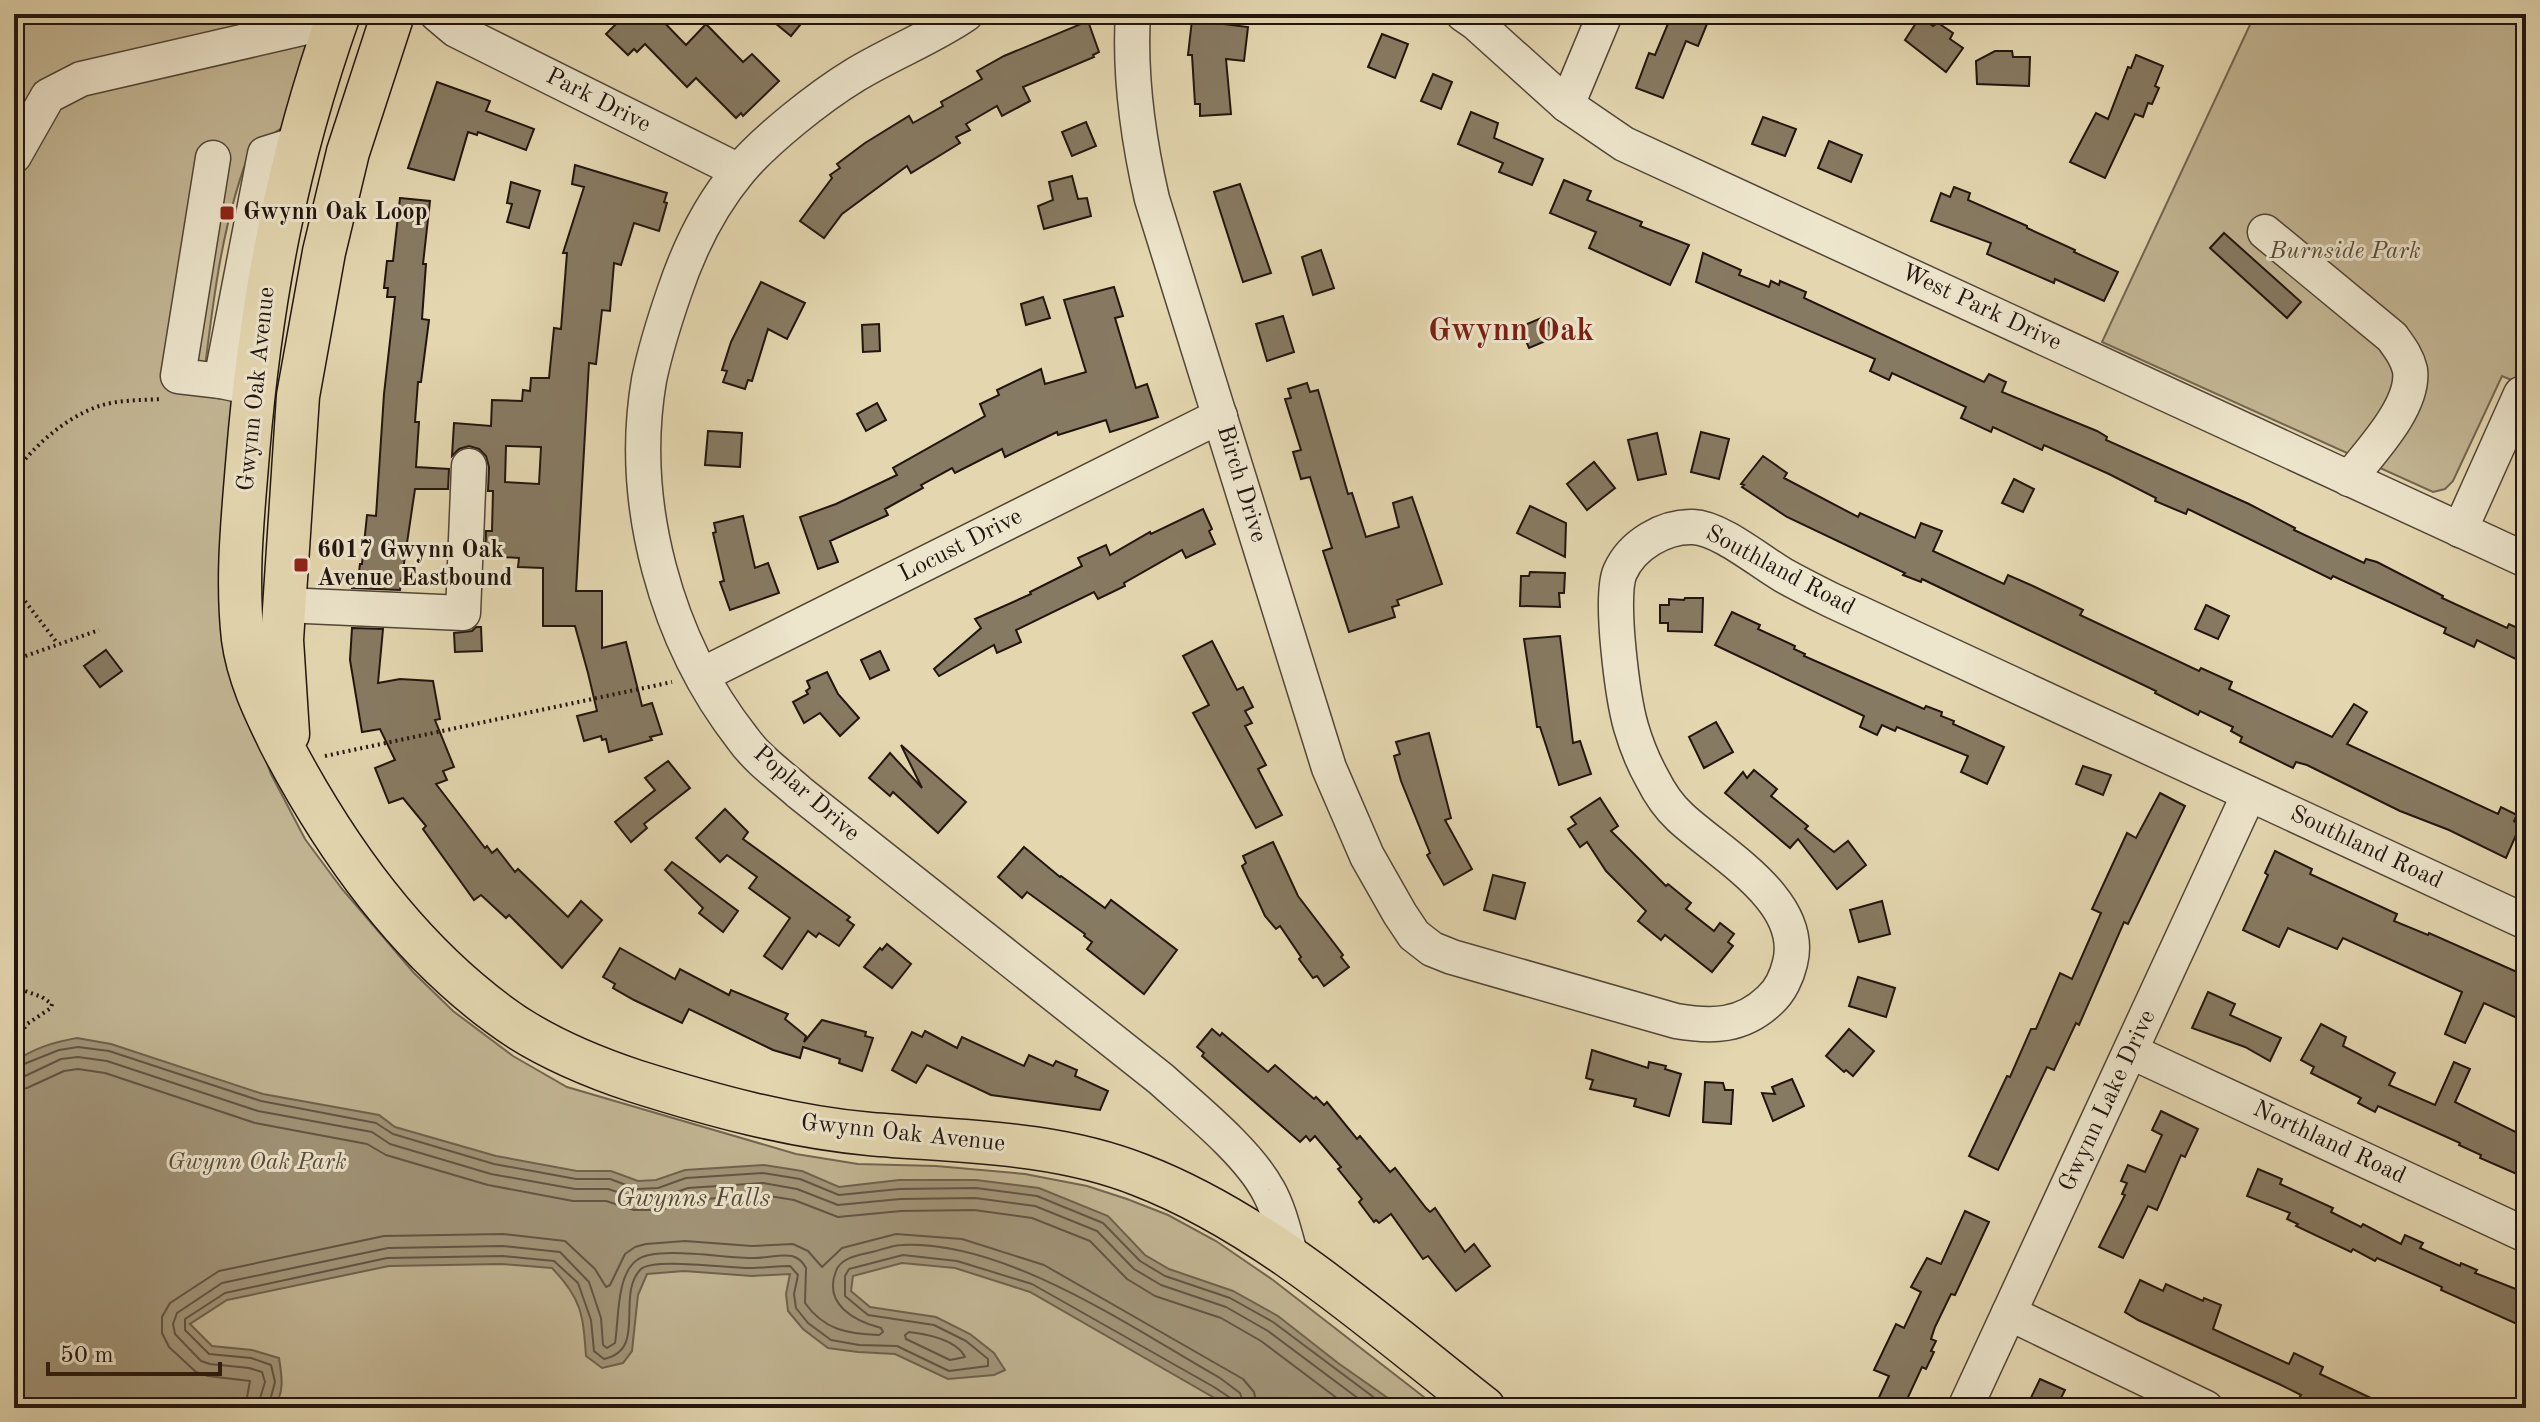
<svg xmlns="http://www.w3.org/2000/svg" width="2540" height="1422" font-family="'Old Standard TT',serif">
<rect width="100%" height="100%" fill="#e4d7b0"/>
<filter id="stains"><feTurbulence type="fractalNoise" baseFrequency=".0025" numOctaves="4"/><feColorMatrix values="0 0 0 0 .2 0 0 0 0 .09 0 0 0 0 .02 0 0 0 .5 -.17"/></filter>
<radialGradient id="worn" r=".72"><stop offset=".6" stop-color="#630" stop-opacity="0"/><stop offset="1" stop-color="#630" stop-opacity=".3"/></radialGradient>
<g fill="#c3b694" stroke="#726651" stroke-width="2">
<path d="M14 14H322L289 123 271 135 254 141C221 220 212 309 202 393L238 399 249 714 271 774 305 839 342 889 414 973 453 1011 513 1056 567 1087 796 1154 858 1164 936 1166 1025 1174 1087 1186 1127 1199 1168 1215 1216 1241 1273 1280 1438 1408H14Z"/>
<polygon points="2255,14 2526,14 2526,386 2502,376 2453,481 2445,489 2433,492 2102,342"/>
</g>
<path fill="#a29579" stroke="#6f624e" stroke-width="2" d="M77 1038 111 1044 263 1094 379 1115 395 1127 496 1156 577 1171H611L638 1181 656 1180 685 1170 764 1165 802 1171 839 1187 899 1180H976L1039 1188 1108 1216 1145 1255 1169 1269 1233 1291 1278 1316 1338 1363 1402 1408H1232L1030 1292 955 1268 902 1263 853 1276 851 1291 870 1307 936 1317 970 1334 994 1353 1005 1370 994 1375 948 1379 895 1354 858 1352 828 1348 803 1329 788 1311 786 1294 790 1274 752 1276 684 1271 647 1274 638 1295 632 1351 623 1363 602 1368 586 1356C583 1315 582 1299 552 1268L502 1264 389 1266 227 1300 190 1324 212 1346 252 1350 279 1358C282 1377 285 1393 273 1408H14V1063C32 1048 55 1042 77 1038Z"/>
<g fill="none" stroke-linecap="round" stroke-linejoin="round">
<g stroke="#625544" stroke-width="2">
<polyline points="14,1068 59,1050 78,1047 109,1051 261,1101 376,1123 393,1134 494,1164 576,1179 610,1179 637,1189 658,1188 686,1178 763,1173 800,1179 839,1195 899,1189 976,1188 1037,1196 1103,1223 1140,1261 1165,1276 1230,1298 1273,1322 1388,1408"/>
<polyline points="14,1078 23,1077 61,1059 78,1057 107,1061 258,1111 372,1132 390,1144 491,1174 575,1189 608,1189 636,1198 659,1198 688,1188 763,1183 797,1189 838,1205 900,1199 975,1198 1035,1206 1097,1231 1134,1269 1161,1285 1226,1307 1268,1331 1371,1408"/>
<polyline points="14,1090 27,1088 64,1071 78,1069 105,1073 255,1123 367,1144 386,1155 488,1185 573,1201 606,1201 634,1210 661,1210 690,1200 763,1195 794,1200 838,1217 901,1211 974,1210 1032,1218 1090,1241 1127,1279 1155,1296 1221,1318 1261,1341 1350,1408"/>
<path d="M909 1332C927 1334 957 1340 965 1357L950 1360 906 1339 905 1335Z"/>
<polyline points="245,1408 250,1381 208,1376 196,1372 169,1347 162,1333 162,1317 170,1303 219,1271 384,1236 503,1234 565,1241 595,1269 606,1287 610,1285 625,1254 635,1247 646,1244 685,1241 752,1246 793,1244 808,1251 822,1267 842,1248 896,1234 962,1239 1044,1265 1243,1379 1254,1392 1257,1408"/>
<path d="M257 1408 265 1382 262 1372 249 1368 210 1364 201 1361 175 1334 173 1324 177 1313 222 1283 388 1248 503 1246 560 1252 589 1282 601 1318 603 1345 607 1348 615 1343C619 1320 616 1275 637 1260 657 1245 728 1259 755 1258 766 1258 781 1254 792 1256 799 1258 803 1262 806 1268L805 1303C824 1330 848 1334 879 1335L883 1332 881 1328C854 1321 823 1304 836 1271 841 1257 860 1255 872 1252 882 1250 892 1245 902 1245 1006 1240 1132 1328 1220 1378L1240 1393 1245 1408"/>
<path d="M268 1408 275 1382 271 1365 251 1358 209 1354 185 1330V1319L225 1293 387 1258 503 1256 554 1261 578 1283 591 1320 594 1351 604 1359C648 1350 615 1295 641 1269 654 1257 732 1269 752 1268 765 1268 777 1266 790 1266L798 1275 794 1294 796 1308 808 1323 831 1340 859 1345 897 1346 949 1371 988 1366V1359L966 1341 934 1325 868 1315 845 1296V1276L849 1269 903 1255 957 1261 1032 1284 1214 1387 1232 1399 1235 1408"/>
</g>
</g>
<g fill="#877a62" stroke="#22150e" stroke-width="2" fill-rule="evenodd">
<polygon points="626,14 656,14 686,45 706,24 743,62 752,54 779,81 743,116 741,113 736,118 696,78 687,87 645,44 637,52 634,49 628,55 606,34"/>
<polygon points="764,14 809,14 791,36"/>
<polygon points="1672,14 1695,14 1709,19 1698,46 1686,41 1663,98 1636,88 1649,53 1655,55"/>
<polygon points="1920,17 1933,26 1938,23 1953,33 1950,39 1963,48 1946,72 1905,40"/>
<polygon points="1192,20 1248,27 1244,61 1226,59 1231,114 1200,116 1200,104 1195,104 1192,55 1188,55"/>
<polygon points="1088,21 1099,52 1093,55 1094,57 1023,87 1030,101 1002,116 997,106 966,124 970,130 956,137 960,143 911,173 907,166 842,214 824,238 800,221 832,178 830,175 840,168 837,164 865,143 909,116 913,123 943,106 941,102 982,79 977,71 1004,56"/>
<polygon points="1382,34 1408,44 1395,78 1368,67"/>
<polygon points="1995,51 2012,51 2013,57 2030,57 2029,86 1977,84 1976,61"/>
<polygon points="2136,55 2163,66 2155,86 2159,88 2152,104 2148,103 2143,117 2135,114 2105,178 2070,162 2096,113 2108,119 2128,67 2131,68"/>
<polygon points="1433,74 1452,82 1441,109 1421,101"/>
<polygon points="437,82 490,101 486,111 534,129 526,150 478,132 477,135 468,132 454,180 408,168"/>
<polygon points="1471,112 1498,123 1494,138 1543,159 1532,185 1499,172 1503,163 1458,144"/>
<polygon points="1763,117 1796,129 1785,156 1752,144"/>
<polygon points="1086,122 1096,146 1072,156 1062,132"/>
<polygon points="1829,141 1862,155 1851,182 1818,168"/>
<path d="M575 165 667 193 664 202 667 203 659 231 634 223 621 265 614 263 610 311 602 310 596 364 589 363 576 591H602V648L626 642 642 706 652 703 662 734 650 737 652 740 609 752 606 739 602 740 601 736 584 741 577 716 597 711 588 673 575 626H543V568L518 567 519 558 485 556 486 531H492L493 491H488L489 467 486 456 479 449 469 446 459 449 452 456 454 423 491 426 492 400 522 401 523 390 530 391 531 378H549L554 328 561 329 567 253H563L584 187 572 184ZM506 446 541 447 539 484 505 482Z"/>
<polygon points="1072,176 1078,199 1087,198 1091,216 1044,229 1038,206 1053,200 1049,182"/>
<polygon points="1564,180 1591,191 1587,200 1642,222 1640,226 1689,245 1670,285 1589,248 1596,232 1550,213"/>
<polygon points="511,182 540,191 529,228 507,222 512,204 507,203"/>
<polygon points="1240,184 1271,273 1243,282 1214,192"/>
<polygon points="1954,187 1970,193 1968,200 2027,226 2027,228 2075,250 2074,252 2118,272 2104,301 2055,279 2054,283 1987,254 1991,243 1931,221 1941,193 1950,197"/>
<polygon points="400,198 430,201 423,264 426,264 422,319 429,320 421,382 418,382 415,422 419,422 416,467 449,469 448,489 415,489 400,590 352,588 353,579 358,579 360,564 362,564 367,515 376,516 384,394 395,297 387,297 388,288 384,288 387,261 393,261"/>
<polygon points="2224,233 2301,302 2287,318 2210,248"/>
<polygon points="1321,250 1334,288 1313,295 1302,257"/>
<polygon points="1703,253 1741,270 1739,275 1769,287 1771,281 1779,285 1780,281 1806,292 1804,298 1984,382 1989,374 2006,382 2002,392 2097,431 2107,437 2106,440 2249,504 2295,528 2294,530 2364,563 2366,559 2377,562 2443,596 2442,598 2507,628 2509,624 2526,632 2526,664 2477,640 2474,647 2444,633 2446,628 2333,576 2331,579 2188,509 2186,514 2155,501 2156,498 2109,474 2044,445 2042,450 1993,427 1991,432 1961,418 1966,407 1892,373 1889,380 1870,371 1875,359 1696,282"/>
<polygon points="761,282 805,303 787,339 768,329 752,381 748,380 745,389 723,382 727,371 722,370 731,342"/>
<polygon points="1114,287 1123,316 1115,318 1136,388 1147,384 1158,417 1110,432 1106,420 1058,435 1057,432 1005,457 1002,449 955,473 952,468 921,485 923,488 885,509 888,515 830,541 838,562 818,569 800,517 836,504 897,475 893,468 985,416 980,404 999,395 997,390 1041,369 1045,384 1086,372 1064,300"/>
<polygon points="1043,297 1050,318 1026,325 1021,304"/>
<polygon points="1283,316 1294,352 1267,361 1256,324"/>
<polygon points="1546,316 1555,337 1529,348 1520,327"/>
<polygon points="879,324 880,351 863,352 862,325"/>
<polygon points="1307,383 1310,392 1318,390 1348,494 1352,493 1366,537 1399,527 1393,503 1412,497 1442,584 1397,600 1399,605 1392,607 1395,617 1349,632 1323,551 1332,548 1310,477 1301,479 1293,452 1301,450 1285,399 1291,398 1288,389"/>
<polygon points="877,403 886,420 866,431 857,414"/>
<polygon points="708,431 742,433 740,467 705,465"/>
<polygon points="1701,432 1729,439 1719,479 1691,472"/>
<polygon points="1657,433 1666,474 1638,480 1628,440"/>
<polygon points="1763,456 1787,473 1784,478 1858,517 1860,513 1915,538 1921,523 1942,531 1933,551 2004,584 2008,575 2033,586 2083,610 2080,615 2199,671 2201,668 2232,682 2229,689 2332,737 2354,704 2367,712 2347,744 2498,814 2501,807 2517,815 2514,821 2520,826 2506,858 2449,830 2400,811 2307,765 2296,762 2293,768 2240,742 2242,737 2231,731 2233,727 2200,711 2198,715 2155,693 2156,691 1922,579 1921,582 1903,575 1905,573 1787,517 1742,487 1744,485 1741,484"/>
<polygon points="1594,462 1615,488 1587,510 1567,484"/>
<polygon points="2014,479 2034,489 2023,512 2002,503"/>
<polygon points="1530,506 1566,523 1565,557 1517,533"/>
<polygon points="1203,509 1212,529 1209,531 1215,544 1186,558 1182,550 1124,583 1125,586 1098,599 1094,592 1016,630 1021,642 997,653 994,645 939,676 934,669 981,628 975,619 1031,594 1030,592 1082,566 1078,558 1106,545 1110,555 1150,532 1151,534"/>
<polygon points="743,516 755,568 768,563 779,593 730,610 720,582 724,581 713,533 716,532 714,523"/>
<polygon points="1530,572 1565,573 1564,593 1559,593 1560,607 1520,606 1521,576 1529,576"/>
<polygon points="1685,598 1703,598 1702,632 1668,631 1668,623 1660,623 1660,605 1669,605 1669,599 1684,600"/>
<polygon points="2206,605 2229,616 2218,639 2195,629"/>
<polygon points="1732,612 1760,625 1758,629 1795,646 1794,649 1805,654 1804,656 1924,709 1926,706 1942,712 1941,716 1954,721 1953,724 2004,747 1987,784 1961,772 1968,756 1897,727 1895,731 1882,725 1877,735 1860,727 1864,716 1715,645"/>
<polygon points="476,627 481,627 482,651 455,652 454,633 472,631"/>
<polygon points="352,628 383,629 378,683 400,679 433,681 440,719 435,720 454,767 443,771 447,780 436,784 485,848 487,846 492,853 497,849 515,872 518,869 568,917 581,901 602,920 562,968 509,915 506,918 481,895 474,900 423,829 426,826 403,798 389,803 375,768 395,760 380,729 362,732 350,660"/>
<polygon points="1560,636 1573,743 1580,741 1591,774 1559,785 1540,727 1537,727 1524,639"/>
<polygon points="1212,641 1237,690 1243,687 1253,707 1245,711 1252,723 1245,726 1266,765 1258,769 1282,815 1256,828 1193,713 1209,705 1183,656"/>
<polygon points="106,650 122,671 100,687 84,666"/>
<polygon points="880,651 889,670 870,679 861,660"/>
<polygon points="827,672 838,694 859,718 840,736 820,713 804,723 793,702 808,694 806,691 810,688 807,681"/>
<polygon points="1716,722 1733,752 1704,768 1689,737"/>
<polygon points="1429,733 1451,818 1445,820 1472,869 1444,885 1427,855 1430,853 1401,781 1394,756 1400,754 1396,742"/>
<polygon points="901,745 966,802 938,833 893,792 890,796 869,778 890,753 922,788"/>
<polygon points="668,761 690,788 644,824 647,828 631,842 615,822 655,790 645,778"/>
<polygon points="2083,766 2111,775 2103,795 2076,784"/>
<polygon points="1754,770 1777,789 1771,796 1808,826 1805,829 1834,852 1848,841 1866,865 1837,889 1798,839 1790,848 1725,793 1743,772 1747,778"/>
<polygon points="2160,793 2185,806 2128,924 2124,922 2079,1025 2076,1023 2054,1070 2047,1067 1998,1170 1969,1156 2007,1076 2010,1077 2031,1029 2036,1029 2060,973 2072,979 2101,913 2092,909 2127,833 2136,838"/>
<polygon points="1600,798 1618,826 1611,831 1666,886 1668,884 1691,903 1686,909 1714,931 1720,923 1734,934 1728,942 1733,946 1712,972 1665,935 1661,940 1638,921 1646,911 1606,871 1587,842 1580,847 1568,829 1576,824 1571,817"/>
<polygon points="725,809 748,832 743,839 850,917 847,920 854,925 839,946 819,933 816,937 808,931 782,969 764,956 790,918 749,888 757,877 727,855 720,862 696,838"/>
<polygon points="1273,842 1298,896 1343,955 1341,957 1349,967 1324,986 1317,976 1313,978 1299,959 1301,957 1280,926 1276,929 1265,916 1242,866 1246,863 1243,856"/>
<polygon points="1024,847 1060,877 1061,876 1105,908 1111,900 1177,950 1144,994 1087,949 1092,942 1084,936 1085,934 1027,892 1022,898 998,877"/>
<polygon points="2275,851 2312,869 2310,874 2397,914 2394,921 2428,935 2429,933 2526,976 2526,1022 2484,1003 2465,1043 2445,1034 2462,992 2343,938 2337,949 2288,928 2279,947 2243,930 2268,875 2265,873"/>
<polygon points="672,862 738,911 723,932 699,913 703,908 665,870"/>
<polygon points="1493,875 1525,883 1515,919 1484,910"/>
<polygon points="1882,901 1890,934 1859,942 1850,910"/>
<polygon points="887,944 911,964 892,988 864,967 880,948 882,950"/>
<polygon points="620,948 675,979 680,969 729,995 731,990 788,1014 785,1019 806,1036 804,1042 822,1020 866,1032 865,1036 873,1038 862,1071 839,1063 840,1059 803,1047 800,1058 773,1050 689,1009 682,1023 634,1000 613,988 615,984 603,977"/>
<polygon points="1858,977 1895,988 1886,1017 1849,1006"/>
<polygon points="2208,992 2235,1004 2230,1015 2281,1038 2270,1061 2245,1047 2192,1028"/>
<polygon points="2321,1024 2346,1037 2343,1046 2395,1073 2389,1085 2435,1105 2454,1062 2470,1069 2455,1102 2526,1137 2526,1178 2480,1158 2481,1155 2459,1145 2460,1143 2378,1106 2375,1112 2358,1103 2361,1098 2311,1073 2314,1067 2301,1060"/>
<polygon points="1212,1029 1220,1036 1222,1033 1268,1072 1275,1065 1314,1099 1316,1097 1324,1105 1327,1102 1357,1139 1360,1136 1390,1172 1395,1168 1426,1208 1430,1212 1435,1208 1465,1252 1474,1244 1490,1266 1456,1291 1428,1256 1423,1259 1391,1214 1379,1223 1376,1220 1374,1222 1359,1202 1362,1199 1338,1169 1341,1167 1315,1136 1310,1141 1306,1136 1300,1142 1202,1056 1204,1053 1197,1047"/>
<polygon points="1849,1029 1874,1051 1853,1076 1846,1070 1844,1072 1826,1056"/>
<polygon points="925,1031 957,1048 962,1037 1024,1066 1029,1055 1053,1066 1056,1061 1077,1070 1075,1076 1108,1091 1100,1110 991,1095 927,1065 916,1083 892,1070 912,1032 922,1037"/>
<polygon points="1592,1050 1648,1068 1649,1062 1666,1066 1665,1069 1681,1074 1669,1116 1634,1106 1636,1099 1590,1089 1593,1080 1586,1078"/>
<polygon points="1792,1079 1804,1106 1773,1121 1762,1093 1775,1094 1772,1087"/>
<polygon points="1705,1082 1723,1083 1725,1090 1733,1090 1731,1124 1703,1122"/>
<polygon points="2161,1111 2198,1129 2185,1157 2181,1155 2157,1210 2148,1206 2123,1258 2099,1247 2125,1195 2122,1194 2127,1183 2121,1181 2128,1165 2145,1172 2162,1135 2152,1130"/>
<polygon points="2258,1169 2282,1179 2280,1184 2333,1208 2331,1212 2361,1227 2363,1224 2401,1244 2405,1235 2423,1243 2420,1248 2460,1266 2461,1263 2477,1270 2475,1273 2526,1293 2526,1328 2441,1290 2442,1287 2377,1258 2375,1261 2353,1249 2351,1252 2296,1226 2298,1224 2287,1219 2290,1213 2247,1196"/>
<polygon points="1965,1211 1989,1222 1955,1295 1951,1294 1935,1327 1931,1339 1936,1341 1931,1351 1934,1352 1926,1369 1922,1367 1903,1408 1874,1408 1889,1376 1874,1370 1896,1324 1904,1328 1921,1292 1911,1287 1927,1258 1941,1264"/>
<polygon points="2140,1280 2163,1291 2166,1284 2203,1301 2204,1298 2221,1305 2213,1329 2289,1364 2294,1353 2323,1367 2320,1374 2392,1408 2320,1408 2299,1398 2301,1395 2279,1384 2138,1320 2125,1312"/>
<polygon points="2040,1379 2065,1390 2056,1408 2026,1408"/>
</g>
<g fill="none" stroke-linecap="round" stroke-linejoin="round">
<defs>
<g id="minor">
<polyline points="437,14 456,30 739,171"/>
<path d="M966 14C931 38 891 53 855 75 819 97 766 139 739 171 710 206 688 251 674 293 664 322 655 351 649 380 628 503 666 641 743 739 758 760 781 776 800 793L1161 1079C1194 1109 1247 1151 1268 1190 1280 1211 1285 1237 1292 1260"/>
<path d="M1133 14C1129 77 1138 138 1152 199L1329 768 1367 856 1400 914 1414 935 1432 949 1452 957 1676 1021C1712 1027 1742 1027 1770 1000 1780 991 1787 976 1790 963 1806 900 1718 853 1680 817 1668 806 1659 792 1652 778 1643 762 1636 744 1631 727 1623 699 1609 597 1620 572 1632 545 1664 526 1693 527 1720 528 1759 561 1783 575 1799 584 1815 592 1831 600L2526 922"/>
<polyline points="1463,14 1476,23 1567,105 1624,144 2526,560"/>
<polyline points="1567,105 1605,14"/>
<polyline points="14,156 48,96 81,79 337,20"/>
<polyline points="213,158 178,376 221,381"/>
<path d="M2265 232 2392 337C2400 348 2407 357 2410 370 2415 406 2370 452 2349 479"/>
<polyline points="254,388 221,381 265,154 297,144"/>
<polyline points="2460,530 2521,394"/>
<polyline points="284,605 463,613 469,466"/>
<polyline points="702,675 1220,416"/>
<polyline points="2132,1052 2526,1235"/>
<polyline points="2009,1313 2206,1408"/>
<polyline points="1965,1408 2249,794"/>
</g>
<g id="major">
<path d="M339 14C287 161 261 298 248 453 243 515 236 577 243 639 248 676 264 709 280 742 333 844 405 945 498 1014 539 1045 587 1065 635 1081 711 1105 791 1127 870 1134 961 1142 1054 1141 1140 1175 1265 1223 1379 1326 1484 1408"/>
<polyline points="288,734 282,640 298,396 324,252 348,152 393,14"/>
</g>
</defs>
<use href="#minor" stroke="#524636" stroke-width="37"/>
<use href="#major" stroke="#22150e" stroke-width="45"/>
<g stroke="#22150e" stroke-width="4" stroke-dasharray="2 4" stroke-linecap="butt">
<path d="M14 473C35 445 65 418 99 406 118 400 142 400 162 399"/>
<polyline points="14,587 58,644"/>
<polyline points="14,660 99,630"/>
<polyline points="325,756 672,682"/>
<polyline points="14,987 42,997 52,1004 51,1008 27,1024 14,1044"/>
</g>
<use href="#minor" stroke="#ede5cc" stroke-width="34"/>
<use href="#major" stroke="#e4d7b0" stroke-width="42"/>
</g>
<g fill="#8f2418" stroke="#ede5cc" stroke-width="3">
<rect x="219" y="205" width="16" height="16" rx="4"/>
<rect x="293" y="557" width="16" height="16" rx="4"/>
</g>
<g text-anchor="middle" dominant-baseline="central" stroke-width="6" stroke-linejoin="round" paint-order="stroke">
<g font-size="24" fill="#22150e" stroke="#ede5cc">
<text transform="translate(598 101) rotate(27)">Park Drive</text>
<text transform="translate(1981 308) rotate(25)">West Park Drive</text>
<text transform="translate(257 389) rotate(-84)">Gwynn Oak Avenue</text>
<text transform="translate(1241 484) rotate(73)">Birch Drive</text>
<text transform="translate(961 546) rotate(-27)">Locust Drive</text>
<text transform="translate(1780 571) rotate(28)">Southland Road</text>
<text transform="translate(806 794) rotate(41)">Poplar Drive</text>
<text transform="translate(2366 848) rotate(25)">Southland Road</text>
<text transform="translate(2108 1101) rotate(-65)">Gwynn Lake Drive</text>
<text transform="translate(903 1134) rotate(6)">Gwynn Oak Avenue</text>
<text transform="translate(2329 1143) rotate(25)">Northland Road</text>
</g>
<g font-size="24" font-weight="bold" fill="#22150e" stroke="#ede5cc" text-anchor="start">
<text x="243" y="213">Gwynn Oak Loop</text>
<text x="317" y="551">6017 Gwynn Oak<tspan x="317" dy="28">Avenue Eastbound</tspan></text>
</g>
<g font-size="24" font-style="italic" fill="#5a4d3d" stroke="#ede5cc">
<text x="2345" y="252">Burnside Park</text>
<text x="257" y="1163">Gwynn Oak Park</text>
</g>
<g font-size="26" font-style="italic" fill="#554839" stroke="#ede5cc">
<text x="693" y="1199">Gwynns Falls</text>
</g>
<g font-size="32" font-weight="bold" fill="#7a1f14" stroke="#ede5cc">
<text x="1511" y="332">Gwynn Oak</text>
</g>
</g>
<rect width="2540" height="1422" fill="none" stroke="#e4d7b0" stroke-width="48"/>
<rect x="16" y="16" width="2508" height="1390" fill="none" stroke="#22150e" stroke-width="4"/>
<rect x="24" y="24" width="2492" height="1374" fill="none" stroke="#22150e" stroke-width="2"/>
<path d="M48 1362v12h172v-12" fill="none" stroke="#22150e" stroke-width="4"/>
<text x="60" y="1362" font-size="24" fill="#22150e" stroke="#ede5cc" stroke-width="6" paint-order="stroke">50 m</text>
<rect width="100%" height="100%" filter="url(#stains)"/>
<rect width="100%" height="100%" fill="url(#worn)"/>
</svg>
